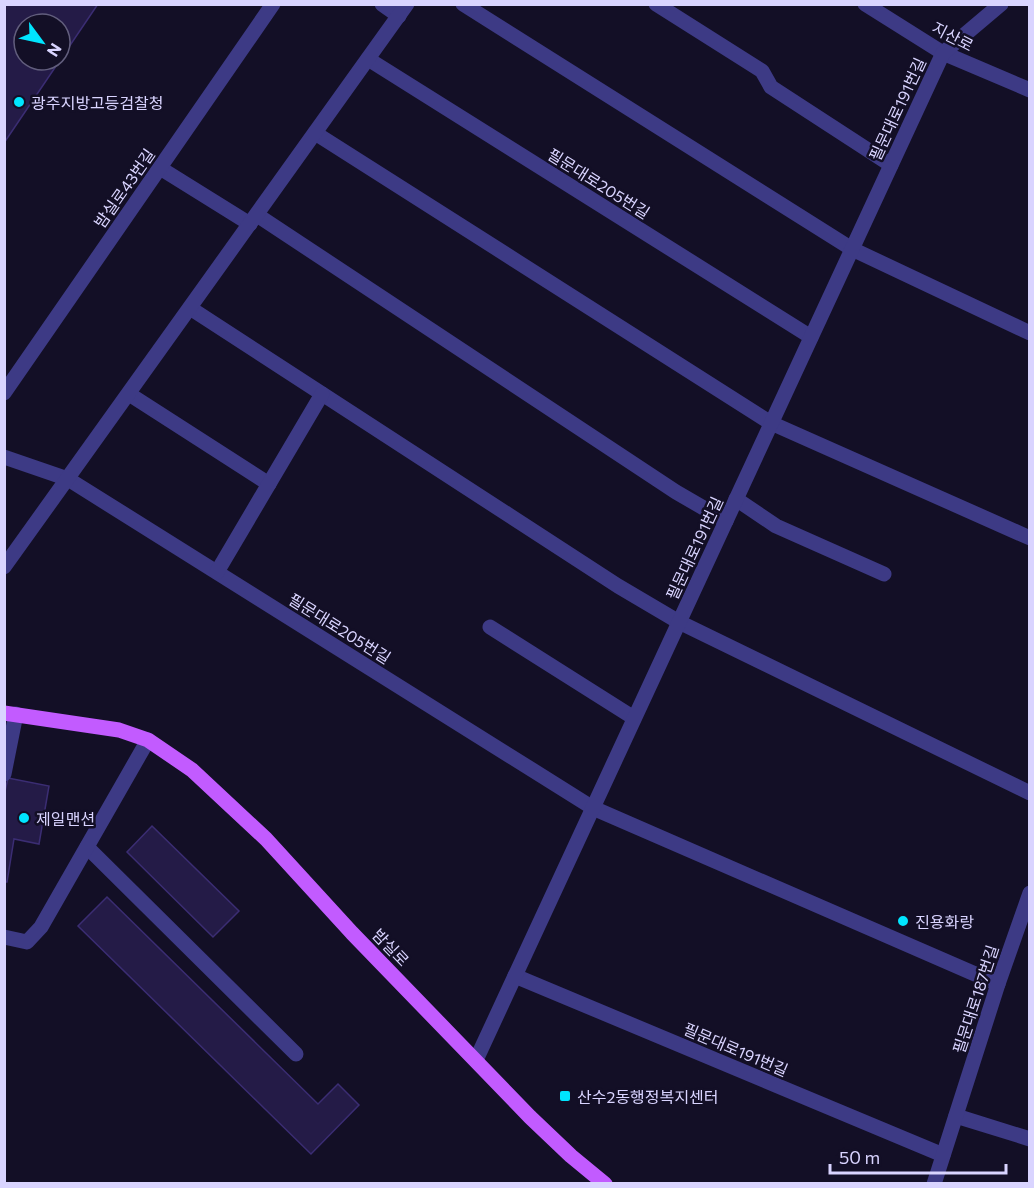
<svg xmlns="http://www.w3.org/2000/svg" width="1034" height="1188" font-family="Commissioner,'Noto Sans KR',sans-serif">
<rect width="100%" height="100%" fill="#130f26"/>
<g fill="#241b47" stroke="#3b2d73" stroke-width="1.5" fill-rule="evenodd">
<path d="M4 4H98L4 143ZM24 24H60V60H24Z"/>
<polygon points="8,778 49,786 39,844 14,839 7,882 4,882 4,796"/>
<polygon points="152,826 239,911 213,937 127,852"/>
<polygon points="107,897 318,1104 338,1084 359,1105 311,1154 78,926"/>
</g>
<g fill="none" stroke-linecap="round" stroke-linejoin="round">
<g stroke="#3d3a85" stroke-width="15">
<polyline points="382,4 399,16"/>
<polyline points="463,4 852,249 1030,333"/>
<polyline points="656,4 762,71 771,87 891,165"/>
<polyline points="865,4 943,53 1030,90"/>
<polyline points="368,59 811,337"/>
<polyline points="315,133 771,423 1030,538"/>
<polyline points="160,168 250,224"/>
<polyline points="257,215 676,492 726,521"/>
<polyline points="190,308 618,586 679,622 1030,793"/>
<polyline points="4,393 273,4"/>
<polyline points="129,394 269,484"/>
<polyline points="4,457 68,479 593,808 998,984"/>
<polyline points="736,499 776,526 884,574"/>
<polyline points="4,567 407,4"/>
<polyline points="217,572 322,394"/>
<polyline points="490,627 634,718"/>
<polyline points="4,774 16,714"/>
<polyline points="87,847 296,1054"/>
<polyline points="4,937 27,942 41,927 148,740"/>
<polyline points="515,976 943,1155"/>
<polyline points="476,1060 943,53 1001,4"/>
<polyline points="956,1116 1030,1139"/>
<polyline points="934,1184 998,984 1030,893"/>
</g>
<polyline stroke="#c25bff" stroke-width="15" points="4,713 119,730 148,740 192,770 266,839 352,933 530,1117 571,1156 605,1184"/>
</g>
<g fill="#00e5ff" stroke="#130f26" stroke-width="2">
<circle cx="19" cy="102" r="6"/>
<circle cx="24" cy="818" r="6"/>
<circle cx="903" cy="921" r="6"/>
<rect x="559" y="1090" width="12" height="12" rx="3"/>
</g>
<g text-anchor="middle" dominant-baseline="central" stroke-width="5" stroke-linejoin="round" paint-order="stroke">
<g font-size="16" fill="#d9d4ff" stroke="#130f26">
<text transform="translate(953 36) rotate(27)">지산로</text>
<text transform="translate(897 109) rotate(-65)">필문대로191번길</text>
<text transform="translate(599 183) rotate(32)">필문대로205번길</text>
<text transform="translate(124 188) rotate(-55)">밤실로43번길</text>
<text transform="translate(694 548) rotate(-65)">필문대로191번길</text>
<text transform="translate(340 628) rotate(32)">필문대로205번길</text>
<text transform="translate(391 947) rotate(46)">밤실로</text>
<text transform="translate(975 999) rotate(-72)">필문대로187번길</text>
<text transform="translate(736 1049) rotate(23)">필문대로191번길</text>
</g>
<g font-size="16" fill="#d9d4ff" stroke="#130f26" text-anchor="start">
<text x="31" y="102">광주지방고등검찰청</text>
<text x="36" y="818">제일맨션</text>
<text x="915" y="921">진용화랑</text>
<text x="577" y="1096">산수2동행정복지센터</text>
</g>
</g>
<rect width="1034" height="1188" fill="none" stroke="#d9d4ff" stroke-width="12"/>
<g transform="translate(42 42) rotate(123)"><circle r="28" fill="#130f26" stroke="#625e7d" stroke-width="1.5"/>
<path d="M0-4.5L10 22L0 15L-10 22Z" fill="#00e5ff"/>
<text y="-9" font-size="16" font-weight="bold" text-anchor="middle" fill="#d9d4ff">N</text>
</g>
<path d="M830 1164v9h176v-9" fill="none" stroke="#d9d4ff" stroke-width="3"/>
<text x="839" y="1164" font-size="18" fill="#d9d4ff" stroke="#130f26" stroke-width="4.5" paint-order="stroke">50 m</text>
</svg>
